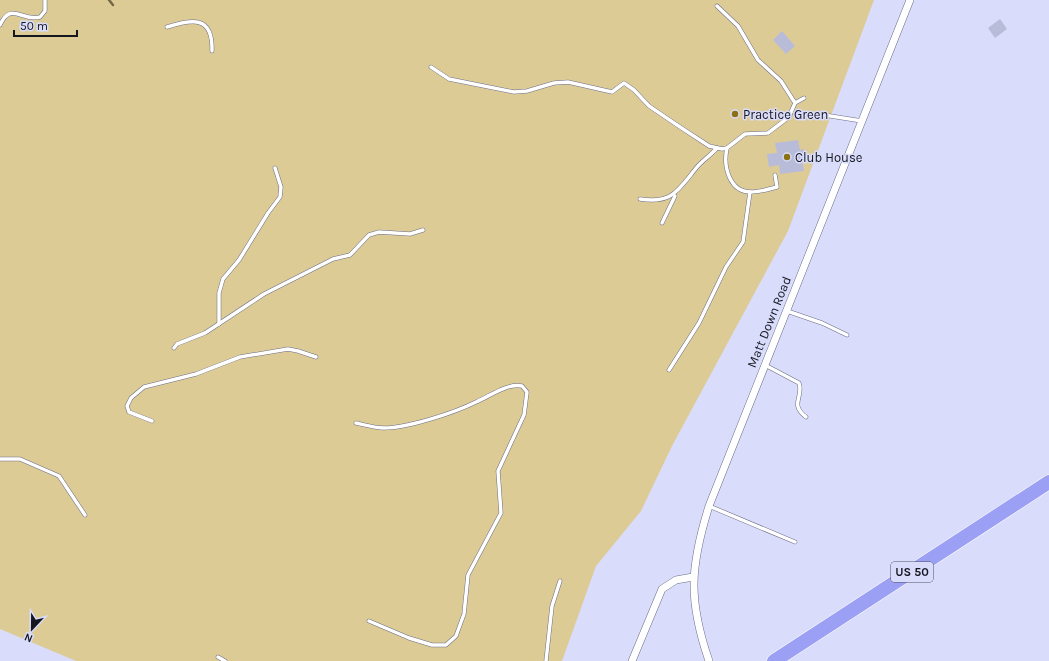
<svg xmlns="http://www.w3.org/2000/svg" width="1049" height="661" font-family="Karla,sans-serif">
<rect width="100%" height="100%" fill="#d9dcfa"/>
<polygon fill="#ddcb96" points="0,0 874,0 788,231 672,446 641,511 596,566 562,661 76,661 0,629"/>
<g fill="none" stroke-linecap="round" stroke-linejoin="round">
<polyline stroke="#746946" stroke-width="2.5" points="109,0 113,5"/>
</g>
<g fill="#b9bcd9">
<polygon points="1000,19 1007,29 995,38 988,28"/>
<polygon points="782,31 795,46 786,54 773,40"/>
<polygon points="798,140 800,150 804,149 806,159 802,160 804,171 780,174 779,165 769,167 767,154 777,153 775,143"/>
</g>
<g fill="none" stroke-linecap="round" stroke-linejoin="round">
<defs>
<g id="lane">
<polyline points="717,6 738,26 758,60 781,81 795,103"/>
<path d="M0 25C11 1 22 22 40 17L45 11V0"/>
<path d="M167 27C192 19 213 15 212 51"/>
<polyline points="431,67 449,79 514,92 527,91 554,83 568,82 612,92 624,83 634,90 649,106 680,127 709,146 722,149 727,148 745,134 768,133 789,117 795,103 804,98"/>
<polyline points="824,115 862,121"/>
<path d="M727 148C723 166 729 192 751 192 760 192 769 189 777 187L775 175"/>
<path d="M640 199C673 204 678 190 697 167 703 160 711 155 717 148"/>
<polyline points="662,223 675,196"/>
<polyline points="787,311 822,323 847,335"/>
<polyline points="219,324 219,293 223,279 239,260 268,213 280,197 281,187 275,168"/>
<polyline points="174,348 177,344 205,333 264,294 333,259 350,255 369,235 379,232 410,234 423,230"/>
<path d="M765 365 799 383C804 397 789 404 806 417"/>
<polyline points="669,370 699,323 726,267 743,242 750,192"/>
<polyline points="152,421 129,412 127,406 131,398 144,387 196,374 240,357 288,349 298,351 316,357"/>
<path d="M356 423C365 425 375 428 384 428 407 428 454 413 476 402 490 396 507 383 522 386L527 392 524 415 498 471 501 513 468 575 464 614 456 636 446 645H432L409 638 369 621"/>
<polyline points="0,459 20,459 59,476 85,515"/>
<polyline points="709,506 795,542"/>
<polyline points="218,657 225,661"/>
<polyline points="546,661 552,606 560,581"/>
</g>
<g id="street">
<polyline points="632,661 662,589 676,580 693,577"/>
<path d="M709 661C688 600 690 567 709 506L910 0"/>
</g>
<polyline id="highway" points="774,661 1049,482"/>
</defs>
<use href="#lane" stroke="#6b6d87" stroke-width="4.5"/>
<use href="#street" stroke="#6b6d87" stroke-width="8"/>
<use href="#highway" stroke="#fff" stroke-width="15"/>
<use href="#lane" stroke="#fff" stroke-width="3.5"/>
<use href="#street" stroke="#fff" stroke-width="7"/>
<use href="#highway" stroke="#9ca0f4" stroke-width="14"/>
</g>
<g fill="#8a7113" stroke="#d9dcfa" stroke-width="1.5">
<circle cx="735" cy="114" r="4"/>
<circle cx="787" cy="157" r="4"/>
</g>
<g text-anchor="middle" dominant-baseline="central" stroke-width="3" stroke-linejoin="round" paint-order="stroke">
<rect fill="#d9dcfa" stroke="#505161" stroke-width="1" x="891" y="562" width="42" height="20" rx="3"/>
<g font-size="12" font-weight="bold" fill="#151620">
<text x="912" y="572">US 50</text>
</g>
<g font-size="13" fill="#151620" stroke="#d9dcfa" text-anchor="start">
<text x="743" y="114">Practice Green</text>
<text x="795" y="157">Club House</text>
</g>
<g font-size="13" fill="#151620" stroke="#d9dcfa">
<text transform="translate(769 322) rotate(-68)">Matt Down Road</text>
</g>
</g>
<g transform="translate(32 629) rotate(202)" stroke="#d9dcfa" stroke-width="3" paint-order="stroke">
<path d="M0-3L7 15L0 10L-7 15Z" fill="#151620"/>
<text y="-6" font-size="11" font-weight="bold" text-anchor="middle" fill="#151620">N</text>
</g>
<path d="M14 30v6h63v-6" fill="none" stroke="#151620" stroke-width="2"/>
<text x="20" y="30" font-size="12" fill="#151620" stroke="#d9dcfa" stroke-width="3" paint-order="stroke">50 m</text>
</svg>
